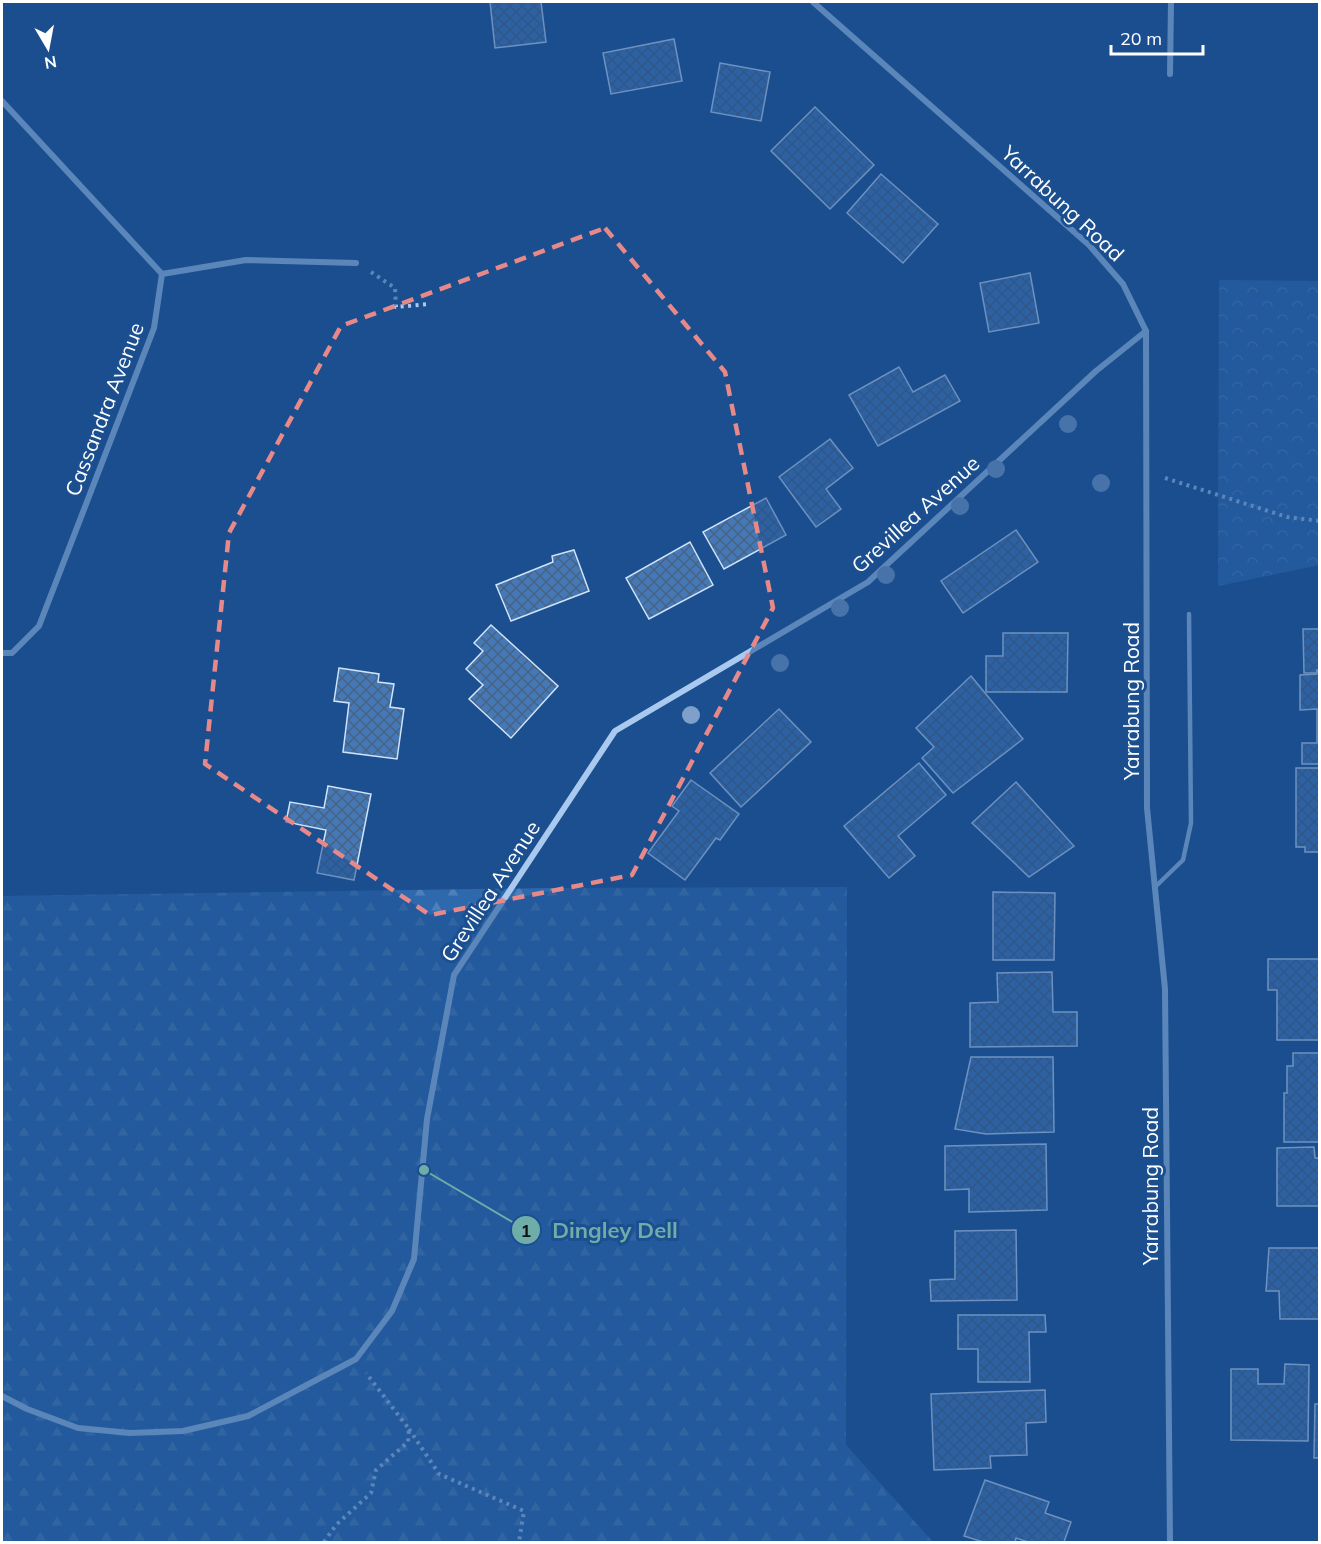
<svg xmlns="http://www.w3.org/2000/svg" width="1321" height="1544" font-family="Mulish,sans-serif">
<defs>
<pattern id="forest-firs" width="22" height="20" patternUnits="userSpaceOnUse" patternTransform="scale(1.5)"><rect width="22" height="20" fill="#2e69ad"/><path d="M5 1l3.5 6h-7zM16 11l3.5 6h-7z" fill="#4d80b9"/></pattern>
<pattern id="park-crowns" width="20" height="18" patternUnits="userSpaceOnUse" patternTransform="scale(1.5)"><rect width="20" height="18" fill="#2e69ad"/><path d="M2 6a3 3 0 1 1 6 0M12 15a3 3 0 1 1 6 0" fill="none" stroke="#4d80b9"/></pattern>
<pattern id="building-cross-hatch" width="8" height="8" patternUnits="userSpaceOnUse" patternTransform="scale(1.5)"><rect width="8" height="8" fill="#4478b7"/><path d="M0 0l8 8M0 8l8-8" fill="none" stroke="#486282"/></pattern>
</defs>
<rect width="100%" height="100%" fill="#1b4f8f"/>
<polygon fill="url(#forest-firs)" points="847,887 846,1445 933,1542 2,1542 2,896 552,888"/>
<polygon fill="url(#park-crowns)" points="1219,280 1319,281 1320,565 1218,586"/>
<g fill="url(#building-cross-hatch)" stroke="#cfe3fa" stroke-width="1.5">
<polygon points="490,2 541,2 546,42 495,48"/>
<polygon points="674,39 682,81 611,94 603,53"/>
<polygon points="720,63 770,72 761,121 711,112"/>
<polygon points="815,107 874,165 830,209 771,151"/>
<polygon points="881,174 938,224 903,263 847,213"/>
<polygon points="1030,273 1039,323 989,332 980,283"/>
<polygon points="899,367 913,392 945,375 960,401 878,446 849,395"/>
<polygon points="830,439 853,468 826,489 841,509 816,527 779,477"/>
<polygon points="766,498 786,535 724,569 703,532"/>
<polygon points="1016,530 1038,562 963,613 941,581"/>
<polygon points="690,542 713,585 649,619 626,578"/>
<polygon points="574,550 589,591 511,621 496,585 553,562 552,556"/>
<polygon points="491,625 558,686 511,738 469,699 483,685 466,669 483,651 474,643"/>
<polygon points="1303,629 1319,629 1320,670 1317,670 1317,673 1304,673"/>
<polygon points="1003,633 1068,633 1067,692 986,692 986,656 1003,656"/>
<polygon points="339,668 379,674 378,682 394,684 390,707 404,709 397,759 343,752 349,703 334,701"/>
<polygon points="1317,671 1320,671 1320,764 1302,764 1302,743 1317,743 1317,709 1300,710 1300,675 1317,674"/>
<polygon points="971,676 1023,739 953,793 922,758 934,747 916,728"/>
<polygon points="779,709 811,742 741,807 710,773"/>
<polygon points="919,763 946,795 898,836 915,856 889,878 844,826"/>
<polygon points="1296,768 1320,768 1320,852 1305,852 1305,847 1296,847"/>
<polygon points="691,780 739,814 720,840 716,838 685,880 648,853 679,811 672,806"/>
<polygon points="1016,782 1074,846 1029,877 972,823"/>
<polygon points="328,786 371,794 354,880 317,873 326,830 286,822 290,802 324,808"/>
<polygon points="993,892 1055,893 1054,960 993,960"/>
<polygon points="1268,959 1320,959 1320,1040 1277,1040 1277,990 1268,990"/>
<polygon points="1052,972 1053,1012 1077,1012 1077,1046 970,1047 970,1003 998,1002 997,973"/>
<polygon points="1293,1053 1320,1053 1320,1142 1284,1142 1284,1093 1287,1093 1287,1066 1293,1066"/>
<polygon points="971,1057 1053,1057 1054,1132 986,1134 955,1129"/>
<polygon points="1046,1144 1047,1210 969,1212 969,1189 945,1190 945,1146"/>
<polygon points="1314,1147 1315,1158 1320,1158 1320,1206 1277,1206 1277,1148"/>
<polygon points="1016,1230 1017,1300 931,1301 930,1280 955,1279 955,1231"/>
<polygon points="1269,1248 1320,1248 1320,1319 1280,1319 1279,1291 1266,1291"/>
<polygon points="958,1315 1045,1315 1046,1332 1029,1332 1030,1382 978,1382 978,1349 958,1349"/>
<polygon points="1285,1364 1309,1365 1308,1441 1231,1440 1231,1369 1258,1369 1258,1384 1284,1384"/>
<polygon points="1045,1390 1046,1422 1026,1423 1027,1455 990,1456 991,1468 934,1470 931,1394"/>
<polygon points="1315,1404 1320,1404 1320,1458 1314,1458"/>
<polygon points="985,1480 1049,1502 1045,1513 1071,1522 1064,1542 1028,1542 1016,1538 1015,1542 983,1542 964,1536"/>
</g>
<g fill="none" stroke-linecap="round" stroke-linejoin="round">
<g stroke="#a9c9ee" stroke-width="4" stroke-dasharray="3 4.5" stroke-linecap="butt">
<polyline points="371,272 395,288 396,307 429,304"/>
<polyline points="1165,478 1287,517 1320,521"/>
<polyline points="409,1429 439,1474 524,1511 519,1542"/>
<polyline points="324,1542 336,1525 371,1493 376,1470 408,1442 409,1429 366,1373"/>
</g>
<polyline stroke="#a9c9ee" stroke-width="4.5" points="1155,887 1183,860 1191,823 1189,614"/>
<g stroke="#a9c9ee" stroke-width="6">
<polyline points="813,2 1089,245 1123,284 1146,331 1147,808 1165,989 1170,1542"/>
<polyline points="1170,74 1171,2"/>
<polyline points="2,101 162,274 154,328 39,626 12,653 2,653"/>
<polyline points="162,274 246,260 356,263"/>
<polyline points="2,1396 27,1409 78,1428 130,1433 183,1431 248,1416 356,1359 392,1311 414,1259 427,1119 454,975 615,731 868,582 1096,371 1146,331"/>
</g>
</g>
<g fill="#7ea0ca">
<circle cx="1068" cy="424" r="9"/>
<circle cx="996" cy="469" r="9"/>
<circle cx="1101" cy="483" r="9"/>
<circle cx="960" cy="506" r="9"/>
<circle cx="886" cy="575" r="9"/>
<circle cx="840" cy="608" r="9"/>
<circle cx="780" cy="663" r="9"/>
<circle cx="691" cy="715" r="9"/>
</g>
<path d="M0 0H1321V1544H0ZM605 228 725 372 773 608 632 875 430 915 205 764 229 533 341 326Z" fill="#1b4f8f" fill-opacity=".55" fill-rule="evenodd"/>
<path fill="none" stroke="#e88989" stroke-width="4.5" stroke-dasharray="12 8" stroke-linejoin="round" d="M605 228 725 372 773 608 632 875 430 915 205 764 229 533 341 326Z"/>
<g text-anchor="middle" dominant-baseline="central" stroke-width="6" stroke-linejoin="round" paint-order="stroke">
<g font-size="21" fill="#fff" stroke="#1b4f8f">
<text transform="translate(1063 203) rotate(43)">Yarrabung Road</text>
<text transform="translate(104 409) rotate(-69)">Cassandra Avenue</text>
<text transform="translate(915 514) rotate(-42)">Grevillea Avenue</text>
<text transform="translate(1131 701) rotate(-90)">Yarrabung Road</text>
<text transform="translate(490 891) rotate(-57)">Grevillea Avenue</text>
<text transform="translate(1150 1186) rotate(-90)">Yarrabung Road</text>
</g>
</g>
<path fill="none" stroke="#6fada8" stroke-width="2" d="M424 1170L526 1230"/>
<g fill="#6fada8" stroke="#1b4f8f" stroke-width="2">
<circle cx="424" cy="1170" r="6"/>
<circle cx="526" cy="1230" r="15"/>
</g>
<g font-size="18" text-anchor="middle" font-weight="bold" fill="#111">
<text x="526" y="1237">1</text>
</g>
<g font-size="22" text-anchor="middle" font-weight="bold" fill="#6fada8" stroke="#1b4f8f" stroke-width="6" stroke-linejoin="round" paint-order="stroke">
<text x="615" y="1238">Dingley Dell</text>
</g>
<rect width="1321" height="1544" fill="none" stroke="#ffffff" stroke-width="6"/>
<g transform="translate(48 48) rotate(170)" stroke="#1b4f8f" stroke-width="4.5" paint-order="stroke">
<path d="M0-4.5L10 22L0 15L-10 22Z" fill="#ffffff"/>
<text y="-9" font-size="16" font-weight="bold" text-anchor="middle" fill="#ffffff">N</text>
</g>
<path d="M1111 45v9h92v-9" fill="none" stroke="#ffffff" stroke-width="3"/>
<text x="1120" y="45" font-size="18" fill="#ffffff" stroke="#1b4f8f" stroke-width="4.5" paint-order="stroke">20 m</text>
</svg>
